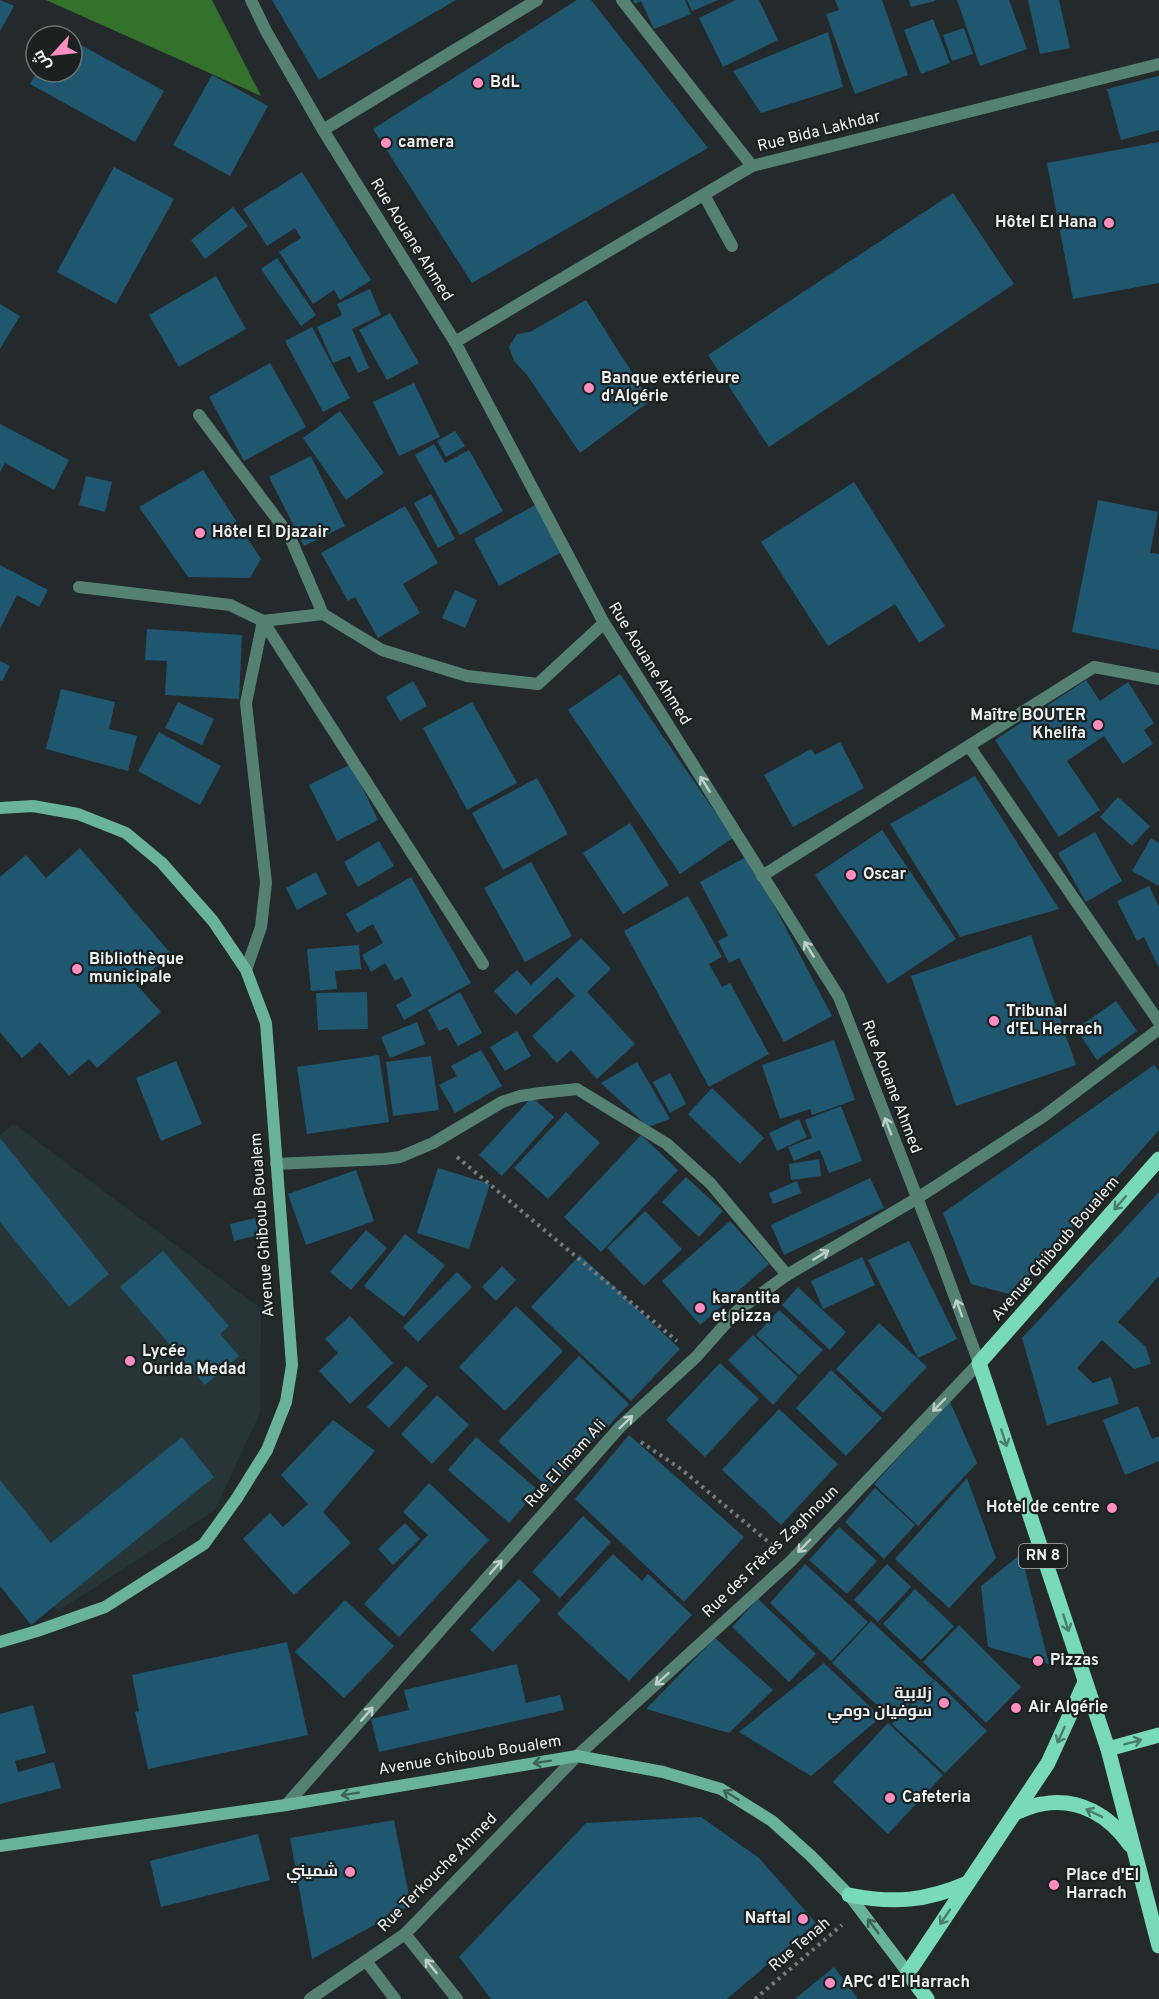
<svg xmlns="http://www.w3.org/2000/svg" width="1159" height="1999" font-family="Overpass,Cairo,sans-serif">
<rect width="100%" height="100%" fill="#242a2b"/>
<polygon fill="#273536" points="14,1124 261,1309 260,1413 215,1510 58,1611 0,1547 0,1135"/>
<polygon fill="#34712c" points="46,0 212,0 261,96"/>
<g fill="#1f5771">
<polygon points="0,0 14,6 0,31"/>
<polygon points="272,0 456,0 319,80"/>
<polygon points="577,0 591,0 708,148 472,283 373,129"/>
<polygon points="633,0 685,0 691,14 654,29 641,1 635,4"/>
<polygon points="687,0 718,0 692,11"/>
<polygon points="736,0 759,0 778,40 723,67 699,18"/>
<polygon points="835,0 882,0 908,75 855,94 826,14 839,10"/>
<polygon points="909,0 935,0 935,1 911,7"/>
<polygon points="957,0 1009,0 1027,49 980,66"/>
<polygon points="1028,0 1059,0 1070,48 1040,54"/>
<polygon points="933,19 950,63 921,74 904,30"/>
<polygon points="964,28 973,54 952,61 943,35"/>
<polygon points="828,32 843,87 761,113 733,71"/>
<polygon points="72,40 164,91 135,142 30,84 37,72 72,72"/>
<polygon points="212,75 268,106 230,176 173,145"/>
<polygon points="1159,76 1159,130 1121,140 1107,89"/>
<polygon points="1159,142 1159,283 1073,299 1047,163"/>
<polygon points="114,167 174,199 116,304 57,272"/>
<polygon points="302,172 371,280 340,300 334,290 313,304 279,252 301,238 295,228 267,246 243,209"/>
<polygon points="953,193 1014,284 769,447 708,355"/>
<polygon points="233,207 248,226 205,259 191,240"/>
<polygon points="277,258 316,315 301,326 261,269"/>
<polygon points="216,276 246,329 179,367 149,315"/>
<polygon points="370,289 381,315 352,329 369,368 358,373 350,356 333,363 317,327 342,315 337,304"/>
<polygon points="586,300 650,401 580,453 527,375 514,361 509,347 517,334 530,332"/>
<polygon points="0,304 20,316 0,349"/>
<polygon points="390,313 419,363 387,380 359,330"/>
<polygon points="312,327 350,398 323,412 285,341"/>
<polygon points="270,363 306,427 244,461 209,397"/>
<polygon points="414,383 440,437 399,456 373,402"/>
<polygon points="340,411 384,473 346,500 303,438"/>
<polygon points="0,424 69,460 54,490 5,463 0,472"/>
<polygon points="455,431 465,446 446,457 437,441"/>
<polygon points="434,444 445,463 469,450 503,511 460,535 415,455"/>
<polygon points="311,456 345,526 304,546 269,477"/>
<polygon points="203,470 261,559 250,578 188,577 139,507"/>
<polygon points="86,476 112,482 105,512 79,505"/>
<polygon points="854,482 945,626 919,643 895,604 828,646 761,542"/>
<polygon points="431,494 455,539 438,548 414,503"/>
<polygon points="1098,500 1158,512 1150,553 1159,554 1159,650 1072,632"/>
<polygon points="537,504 562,552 499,586 474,539"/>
<polygon points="405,506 438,563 403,584 420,613 378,638 355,597 348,601 321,553"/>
<polygon points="0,565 48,590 39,607 17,595 0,629"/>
<polygon points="455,590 477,600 465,628 442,618"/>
<polygon points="147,629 242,635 239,699 165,695 167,661 145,660"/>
<polygon points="0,661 10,666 2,681 0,680"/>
<polygon points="620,674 733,838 680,874 568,710"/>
<polygon points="1086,680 1100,701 1128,682 1154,723 1144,730 1153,744 1123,764 1104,736 1067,761 1100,810 1059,837 995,740"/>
<polygon points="413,681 427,706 400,721 386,697"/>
<polygon points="61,689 115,702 109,729 137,736 128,771 46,749"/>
<polygon points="178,702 214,719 202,745 165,728"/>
<polygon points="472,702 517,783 467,810 423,728"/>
<polygon points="159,732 221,766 200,805 138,771"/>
<polygon points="840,742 864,788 793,827 764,775 811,749 815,755"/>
<polygon points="351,764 378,820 337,841 309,785"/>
<polygon points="975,776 1059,909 960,937 890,824"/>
<polygon points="537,778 568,834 503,870 472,813"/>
<polygon points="1118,797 1150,826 1132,846 1100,817"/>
<polygon points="630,823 669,885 623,914 583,853"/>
<polygon points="882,830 956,939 888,984 815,875"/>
<polygon points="1095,832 1122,881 1086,902 1058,853"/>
<polygon points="1151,838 1159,843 1159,886 1132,871"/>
<polygon points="379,841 394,866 358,887 344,862"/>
<polygon points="80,848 171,954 136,984 161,1012 97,1068 89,1059 69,1076 40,1042 22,1058 0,1032 0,877 26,855 46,878"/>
<polygon points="748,856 832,1016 784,1042 739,958 729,963 718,941 728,936 700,882"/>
<polygon points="531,862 572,936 525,962 484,888"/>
<polygon points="316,872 327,894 297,910 286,888"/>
<polygon points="411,877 471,983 404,1020 396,1005 412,996 402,977 395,981 385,963 371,972 362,955 383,943 373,924 357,933 346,914"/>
<polygon points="1149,886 1159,907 1159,968 1144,937 1137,941 1117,901"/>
<polygon points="688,896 722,957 709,964 722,987 730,983 769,1054 709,1087 624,931"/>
<polygon points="1031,935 1076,1065 956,1106 911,976"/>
<polygon points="581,938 611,969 587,992 635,1044 597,1079 571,1050 557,1063 532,1036 575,996 557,977 516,1015 494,991 517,970 531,985"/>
<polygon points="359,945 361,969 335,971 337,989 311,991 307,949"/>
<polygon points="367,992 368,1029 318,1030 316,993"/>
<polygon points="460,992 482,1033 458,1046 447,1027 439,1031 428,1010"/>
<polygon points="1116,1001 1137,1031 1097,1060 1076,1029"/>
<polygon points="417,1022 425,1044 390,1058 381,1037"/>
<polygon points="517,1031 531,1056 505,1071 490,1047"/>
<polygon points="834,1040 855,1100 812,1115 810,1109 780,1119 762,1065"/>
<polygon points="481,1050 502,1086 455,1113 439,1085 457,1076 451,1066"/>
<polygon points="379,1055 389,1122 307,1134 297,1067"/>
<polygon points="431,1056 439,1110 393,1116 386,1062"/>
<polygon points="176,1061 202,1124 161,1141 136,1078"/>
<polygon points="637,1062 670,1119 648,1127 601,1083"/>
<polygon points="1154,1065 1159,1071 1159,1130 1013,1295 971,1284 943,1213"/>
<polygon points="670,1073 686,1104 670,1113 653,1082"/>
<polygon points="712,1088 764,1138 740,1164 688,1114"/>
<polygon points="532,1097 554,1117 502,1176 479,1155"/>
<polygon points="841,1106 862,1161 829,1173 820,1150 794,1161 788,1147 812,1138 805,1120"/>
<polygon points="566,1112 600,1143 548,1199 514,1168"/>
<polygon points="799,1119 807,1137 777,1151 769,1133"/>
<polygon points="641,1135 678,1170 601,1252 564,1217"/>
<polygon points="0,1138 109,1274 69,1307 0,1222"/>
<polygon points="819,1159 821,1176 791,1180 789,1164"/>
<polygon points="438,1168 490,1184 469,1249 417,1233"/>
<polygon points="356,1170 374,1221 306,1245 288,1194"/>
<polygon points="686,1177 723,1211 699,1237 662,1202"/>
<polygon points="870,1178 884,1208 784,1255 771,1225"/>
<polygon points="797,1181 801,1193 773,1204 769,1193"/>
<polygon points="1159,1192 1159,1276 1118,1322 1146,1347 1151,1364 1134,1369 1102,1340 1077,1368 1093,1383 1111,1377 1119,1404 1047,1425 1022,1338"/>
<polygon points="645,1211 682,1249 644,1286 607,1248"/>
<polygon points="255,1218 259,1235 234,1241 230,1224"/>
<polygon points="730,1221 769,1264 700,1325 662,1281"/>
<polygon points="366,1230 387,1248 351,1290 330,1272"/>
<polygon points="405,1234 445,1265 404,1317 364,1286"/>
<polygon points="909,1241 957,1339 918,1358 868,1260"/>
<polygon points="163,1251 229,1326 220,1334 239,1356 205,1385 120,1287"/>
<polygon points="580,1255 680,1349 631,1401 531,1307"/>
<polygon points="862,1257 875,1285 823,1309 811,1281"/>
<polygon points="502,1266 516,1280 496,1301 482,1287"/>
<polygon points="457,1272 472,1287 418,1342 403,1327"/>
<polygon points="798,1287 846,1332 830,1350 782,1305"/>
<polygon points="516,1306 563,1351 505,1411 459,1367"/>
<polygon points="779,1310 823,1350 799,1375 756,1335"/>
<polygon points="350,1316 393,1363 350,1404 319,1371 338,1353 325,1339"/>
<polygon points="879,1323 927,1367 883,1413 836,1369"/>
<polygon points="753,1335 798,1377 773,1405 728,1360"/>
<polygon points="579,1356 629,1404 549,1489 498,1441"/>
<polygon points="720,1363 759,1399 705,1457 666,1420"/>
<polygon points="406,1366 428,1386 389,1428 367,1407"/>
<polygon points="831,1370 882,1418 846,1456 796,1408"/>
<polygon points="437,1395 469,1425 432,1464 401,1434"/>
<polygon points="950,1402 977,1463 918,1526 874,1484"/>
<polygon points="1138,1406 1152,1439 1159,1436 1159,1461 1125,1475 1103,1420"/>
<polygon points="779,1409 838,1464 781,1525 722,1470"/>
<polygon points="333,1420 375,1451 323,1512 351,1543 294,1595 243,1539 270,1513 283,1527 308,1504 281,1475"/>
<polygon points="629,1435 744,1537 684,1602 575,1499"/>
<polygon points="182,1437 214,1477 31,1625 0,1586 0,1480 51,1543"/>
<polygon points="476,1437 538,1490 509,1523 448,1470"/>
<polygon points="967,1478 996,1558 949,1608 895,1559"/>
<polygon points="429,1483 489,1540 399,1637 364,1604 428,1535 403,1512"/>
<polygon points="875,1488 915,1525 884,1559 845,1522"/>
<polygon points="583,1516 611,1542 560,1598 532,1572"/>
<polygon points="405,1523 420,1539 393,1565 378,1549"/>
<polygon points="839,1527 877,1561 847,1594 809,1560"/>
<polygon points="613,1554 642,1581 648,1574 692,1615 629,1681 557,1614"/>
<polygon points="1021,1554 1049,1664 988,1647 981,1586"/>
<polygon points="805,1564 868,1622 831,1661 770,1603"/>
<polygon points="887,1564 911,1587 878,1622 854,1600"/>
<polygon points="519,1579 541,1600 493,1652 470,1630"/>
<polygon points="915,1589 954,1626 921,1660 883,1624"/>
<polygon points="758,1599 816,1654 789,1682 732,1627"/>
<polygon points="345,1600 394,1646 344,1698 295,1652"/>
<polygon points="871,1621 934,1680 893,1720 832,1663"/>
<polygon points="959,1625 1021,1687 986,1723 923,1662"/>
<polygon points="715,1638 773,1690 729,1733 646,1709"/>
<polygon points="287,1642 308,1735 148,1769 135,1712 139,1711 132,1675"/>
<polygon points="824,1663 881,1717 811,1776 739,1732"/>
<polygon points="517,1664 526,1703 560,1695 564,1710 379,1752 371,1719 409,1710 404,1690"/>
<polygon points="935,1680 987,1731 945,1773 892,1724"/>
<polygon points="33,1705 46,1753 15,1761 18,1772 54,1762 61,1788 0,1804 0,1714"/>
<polygon points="888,1723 943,1775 888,1834 833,1782"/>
<polygon points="701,1817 759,1858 816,1923 727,1999 491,1999 459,1957 586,1823"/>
<polygon points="394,1820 411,1905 312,1959 290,1838"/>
<polygon points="258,1834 270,1880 161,1907 150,1861"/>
<polygon points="834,1967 858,1999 795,1999"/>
</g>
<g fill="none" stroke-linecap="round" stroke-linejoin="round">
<g stroke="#757a7b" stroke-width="4" stroke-dasharray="3 4.5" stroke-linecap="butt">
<polyline points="457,1157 677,1341"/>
<polyline points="641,1442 681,1469 772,1545"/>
<polyline points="755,1999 842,1925"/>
</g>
<g stroke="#548172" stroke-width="12">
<polyline points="704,195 732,246"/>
<polyline points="199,415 289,535 323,614"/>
<polyline points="79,587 230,605 263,621 483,964"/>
</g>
<g stroke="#548172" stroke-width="12">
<polyline points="251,0 266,31 323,130 455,342 604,623 839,997 939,1254 979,1363 791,1561 577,1756 405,1934 310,1999"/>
<polyline points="622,0 752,166"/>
<polyline points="323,130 537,0"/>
<polyline points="455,342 752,166 1159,64"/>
<polyline points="969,746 1159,1022"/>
<polyline points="762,876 1094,667 1159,679"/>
<polyline points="246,970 261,927 266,883 246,703 263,621 323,614 382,650 467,676 538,684 604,623"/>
<polyline points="276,1164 385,1159 400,1157 433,1143 502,1102 520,1096 540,1093 577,1089 667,1144 711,1184 787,1275"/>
<polyline points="286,1805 620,1427 696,1357 737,1311 787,1275 916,1199 1044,1116 1159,1029"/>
<polyline points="405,1934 457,1999"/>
<polyline points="367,1962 395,1999"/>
</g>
<g stroke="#69b29b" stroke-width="12">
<polyline points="0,808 33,806 78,814 126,833 162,863 213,921 246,970 266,1023 292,1365 286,1402 267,1450 237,1498 204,1544 105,1607 37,1631 0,1642"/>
<polyline points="0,1846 286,1805 577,1756 663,1772 721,1789 772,1821 811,1856 849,1895 908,1973"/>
</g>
<g stroke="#79d9bb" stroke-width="15">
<polyline points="1159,1159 979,1363 1108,1749 1159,1946"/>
<polyline points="1108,1749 1159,1735"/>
<path d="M1015 1813C1023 1810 1033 1805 1042 1804 1079 1797 1110 1816 1130 1845"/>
<path d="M849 1895C894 1904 926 1901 968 1883"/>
<polyline points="927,1999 908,1973 1048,1763 1085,1682"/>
</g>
</g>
<defs><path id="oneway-shaft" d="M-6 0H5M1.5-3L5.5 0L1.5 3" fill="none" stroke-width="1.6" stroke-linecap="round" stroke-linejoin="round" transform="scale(1.5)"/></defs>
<g stroke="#bfcfcb">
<use href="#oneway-shaft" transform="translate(705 784) rotate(-122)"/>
<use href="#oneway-shaft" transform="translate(809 949) rotate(-122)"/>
<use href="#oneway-shaft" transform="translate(888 1126) rotate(-111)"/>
<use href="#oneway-shaft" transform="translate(821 1255) rotate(-31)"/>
<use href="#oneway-shaft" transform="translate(959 1308) rotate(-110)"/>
<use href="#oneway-shaft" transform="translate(939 1405) rotate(134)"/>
<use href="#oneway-shaft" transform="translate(626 1422) rotate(-44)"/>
<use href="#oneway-shaft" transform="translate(804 1546) rotate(134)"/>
<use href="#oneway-shaft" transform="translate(496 1567) rotate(-49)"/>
<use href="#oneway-shaft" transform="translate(662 1679) rotate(138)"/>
<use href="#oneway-shaft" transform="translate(367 1714) rotate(-49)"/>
<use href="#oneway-shaft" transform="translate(431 1966) rotate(-129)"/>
</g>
<g stroke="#4a7d6e">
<use href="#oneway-shaft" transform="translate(1120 1203) rotate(131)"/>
<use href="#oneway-shaft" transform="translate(1004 1438) rotate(72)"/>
<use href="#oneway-shaft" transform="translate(1066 1623) rotate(72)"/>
<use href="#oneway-shaft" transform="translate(1061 1735) rotate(114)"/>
<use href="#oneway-shaft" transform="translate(1133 1742) rotate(-15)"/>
<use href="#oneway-shaft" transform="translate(1094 1813) rotate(-154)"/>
<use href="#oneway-shaft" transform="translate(945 1917) rotate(124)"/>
</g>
<g stroke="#3e6258">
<use href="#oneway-shaft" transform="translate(542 1762) rotate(171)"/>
<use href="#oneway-shaft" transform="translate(350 1794) rotate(171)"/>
<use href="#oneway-shaft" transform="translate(731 1795) rotate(-148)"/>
<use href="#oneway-shaft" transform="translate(873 1926) rotate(-127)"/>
</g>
<g fill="#fd8ebf" stroke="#1b2121" stroke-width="2">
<circle cx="478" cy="83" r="6"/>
<circle cx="386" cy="143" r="6"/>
<circle cx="1109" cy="223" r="6"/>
<circle cx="589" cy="388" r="6"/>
<circle cx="200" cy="533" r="6"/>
<circle cx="1098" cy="725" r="6"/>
<circle cx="851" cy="875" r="6"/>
<circle cx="77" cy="969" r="6"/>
<circle cx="994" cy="1021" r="6"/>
<circle cx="700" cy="1308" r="6"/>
<circle cx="130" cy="1361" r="6"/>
<circle cx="1112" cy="1508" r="6"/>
<circle cx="1038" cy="1661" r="6"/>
<circle cx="944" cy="1703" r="6"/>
<circle cx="1016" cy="1708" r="6"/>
<circle cx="890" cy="1798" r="6"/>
<circle cx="350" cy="1872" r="6"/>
<circle cx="1054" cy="1885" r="6"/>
<circle cx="803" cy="1919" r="6"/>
<circle cx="830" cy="1983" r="6"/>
</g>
<g text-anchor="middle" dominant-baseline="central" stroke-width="4.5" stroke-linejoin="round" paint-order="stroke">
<rect fill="#1b2121" stroke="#aeb3b3" stroke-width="1.5" x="1019" y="1544" width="48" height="24" rx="4.5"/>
<g font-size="15" font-weight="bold" fill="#edf1f1">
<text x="1043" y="1556">RN 8</text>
</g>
<g font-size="16" font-weight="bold" fill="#edf1f1" stroke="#1b2121" text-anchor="start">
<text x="490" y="83">BdL</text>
<text x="398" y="143">camera</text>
<text x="1097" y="223" text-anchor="end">Hôtel El Hana</text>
<text x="601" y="379">Banque extérieure<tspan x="601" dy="18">d'Algérie</tspan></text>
<text x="212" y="533">Hôtel El Djazair</text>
<text x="1086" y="716" text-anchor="end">Maître BOUTER<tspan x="1086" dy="18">Khelifa</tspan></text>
<text x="863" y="875">Oscar</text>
<text x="89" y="960">Bibliothèque<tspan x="89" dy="18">municipale</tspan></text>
<text x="1006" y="1012">Tribunal<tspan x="1006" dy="18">d'EL Herrach</tspan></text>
<text x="712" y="1299">karantita<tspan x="712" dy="18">et pizza</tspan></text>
<text x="142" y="1352">Lycée<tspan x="142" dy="18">Ourida Medad</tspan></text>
<text x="1100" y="1508" text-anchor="end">Hotel de centre</text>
<text x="1050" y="1661">Pizzas</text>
<text x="932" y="1694" text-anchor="end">زلابية<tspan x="932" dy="18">سوفيان دومي</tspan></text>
<text x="1028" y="1708">Air Algérie</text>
<text x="902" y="1798">Cafeteria</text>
<text x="338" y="1872" text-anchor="end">شميني</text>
<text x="1066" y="1876">Place d'El<tspan x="1066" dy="18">Harrach</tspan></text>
<text x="791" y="1919" text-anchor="end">Naftal</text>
<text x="842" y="1983">APC d'El Harrach</text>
</g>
<g font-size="16" fill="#edf1f1" stroke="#1b2121">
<text transform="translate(819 132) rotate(-14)">Rue Bida Lakhdar</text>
<text transform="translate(411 240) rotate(58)">Rue Aouane Ahmed</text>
<text transform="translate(649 664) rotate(58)">Rue Aouane Ahmed</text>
<text transform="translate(891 1087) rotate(69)">Rue Aouane Ahmed</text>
<text transform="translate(263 1225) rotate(-94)">Avenue Ghiboub Boualem</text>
<text transform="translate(1056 1249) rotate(-49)">Avenue Ghiboub Boualem</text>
<text transform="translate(566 1464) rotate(-48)">Rue El Imam Ali</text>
<text transform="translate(771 1552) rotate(-44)">Rue des Frères Zaghnoun</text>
<text transform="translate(470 1756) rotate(-9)">Avenue Ghiboub Boualem</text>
<text transform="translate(438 1873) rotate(-45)">Rue Terkouche Ahmed</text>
<text transform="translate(800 1945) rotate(-40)">Rue Tenah</text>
</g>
</g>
<g transform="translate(54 54) rotate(243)"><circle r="28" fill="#1b2121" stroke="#6f7474" stroke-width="1.5"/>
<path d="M0-4.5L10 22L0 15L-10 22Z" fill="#fd8ebf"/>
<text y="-9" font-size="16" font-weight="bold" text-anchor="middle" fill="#edf1f1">ش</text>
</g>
</svg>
